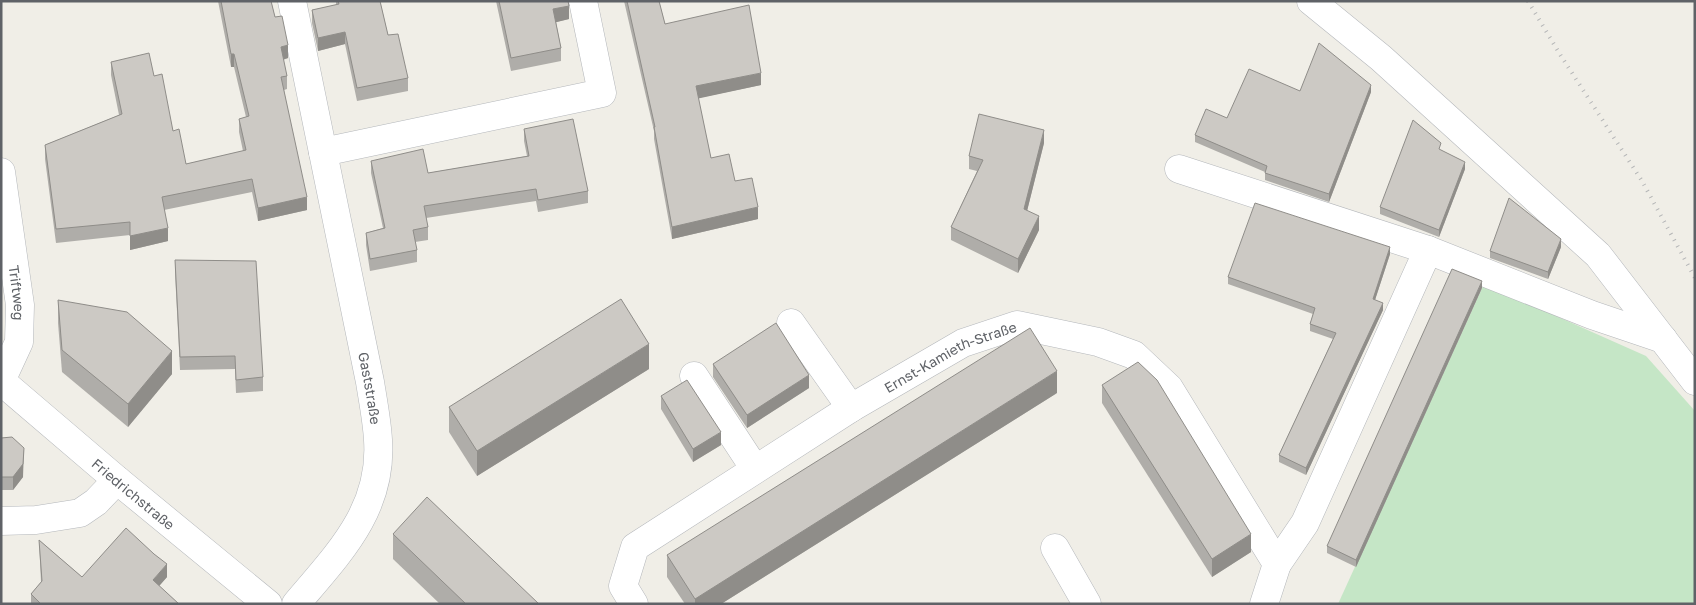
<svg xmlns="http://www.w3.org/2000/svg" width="1696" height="605" font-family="'Golos Text',sans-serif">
<rect width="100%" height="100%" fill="#f0eee7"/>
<polygon fill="#c5e6c6" points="1484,284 1646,356 1695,411 1695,604 1338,604"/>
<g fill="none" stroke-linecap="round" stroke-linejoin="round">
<defs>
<g id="minor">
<path id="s1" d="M292 1 370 382C373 401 377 421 378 440 383 510 338 554 296 604"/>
<polyline points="1311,1 1381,58 1598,255 1695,381"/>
<polyline points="323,152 602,93 583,1"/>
<polyline points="1179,169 1428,250 1592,315 1663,339"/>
<path id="s2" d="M1 172 20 305 19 342 1 381"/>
<polyline points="791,323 851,408"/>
<polyline points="694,376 755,469"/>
<path id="s3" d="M1 381 117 480 268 604"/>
<polyline points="1,521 36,520 80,513 96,502 117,480"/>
<polyline points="1055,548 1087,604"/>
<polyline points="1277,564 1305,523 1428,250"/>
<path id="s4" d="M634 604 623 586 635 547 851 408 963 343 1017 325 1098 342 1134 355 1169 388 1277 564 1264 604"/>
</g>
</defs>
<use href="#minor" stroke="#b4b7bb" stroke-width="29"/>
<use href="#minor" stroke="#fff" stroke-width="28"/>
<polyline stroke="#b5b6b7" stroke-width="4" stroke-dasharray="1 6" stroke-linecap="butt" points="1528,1 1561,56 1642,181 1695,278"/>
</g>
<g fill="#afada9">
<polygon points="218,1 271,1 275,17 288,58 283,60 287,76 287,89 284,90 307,210 258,221 252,192 164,210 168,241 130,250 130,235 56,243 45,159 45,145 119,115 111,75 111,62 154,76 173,131 186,164 243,151 239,132 239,119 246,117 234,67 231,67"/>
<polygon points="336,1 380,1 388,35 408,78 408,91 357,101 345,44 318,51 312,23 312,10 336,5"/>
<polygon points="496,1 568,1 569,19 556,22 561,48 561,61 511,71"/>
<polygon points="624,1 659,1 665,24 761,85 698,98 711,158 735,181 758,219 672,239 654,139 654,131"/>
<polygon points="1300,91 1371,92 1329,202 1265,180 1265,172 1195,142 1195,135 1227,118"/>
<polygon points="524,129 588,191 588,203 538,212 536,201 426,218 428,227 428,240 415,242 417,250 417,262 370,271 366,245 366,233 383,228 371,173 371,161 428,173 527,156 524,141"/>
<polygon points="1044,143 1027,211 1039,230 1018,273 951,240 951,227 977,171 969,169 969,156"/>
<polygon points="1441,150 1465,169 1439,237 1380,214 1380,207"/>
<polygon points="1561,247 1548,279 1490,258 1490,251"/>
<polygon points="1390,254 1375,300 1383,310 1306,475 1279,462 1279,455 1333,339 1310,331 1310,324 1313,314 1228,284 1228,277"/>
<polygon points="175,260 263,377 263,391 236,393 235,369 180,370 175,273"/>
<polygon points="1482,288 1356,567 1327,553 1327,546"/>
<polygon points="58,300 172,374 128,427 62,372 58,323"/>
<polygon points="713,364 809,388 747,428 713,377"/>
<polygon points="649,369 477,476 449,432 449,407"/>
<polygon points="1102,385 1251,552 1212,577 1102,403"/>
<polygon points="1057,393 721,604 685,604 667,577 667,555"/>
<polygon points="661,396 721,445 693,462 661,409"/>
<polygon points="1,438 23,477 13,490 1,490"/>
<polygon points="393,534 539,604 440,604 393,559"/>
<polygon points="39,540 82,577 167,577 159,586 179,604 31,604 31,594 41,582"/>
</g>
<g fill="#8f8d89">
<polygon points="569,6 569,19 553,23 553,9"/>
<polygon points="345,32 345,44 318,51 318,38"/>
<polygon points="288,45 288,58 281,60 281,47"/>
<rect x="231" y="54" width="3" height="13"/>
<polygon points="761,73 761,85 696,99 696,86"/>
<polygon points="1371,85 1371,92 1329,202 1329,194"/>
<polygon points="1044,130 1044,143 1024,223 1024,209"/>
<polygon points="1465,162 1465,169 1439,237 1439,230"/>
<polygon points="307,197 307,210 258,221 258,208"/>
<polygon points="758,207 758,219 672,239 672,227"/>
<polygon points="1039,216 1039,230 1018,273 1018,259"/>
<polygon points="168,228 168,241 130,250 130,236"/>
<polygon points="1561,239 1561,247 1548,279 1548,272"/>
<polygon points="1390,247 1390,254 1373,306 1373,299"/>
<polygon points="1482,281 1482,288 1356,567 1356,560"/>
<polygon points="1383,303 1383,310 1306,475 1306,468"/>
<polygon points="649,344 649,369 477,476 477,451"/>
<polygon points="172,351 172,374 128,427 128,404"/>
<polygon points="1057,371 1057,393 721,604 695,604 695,599"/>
<polygon points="809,375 809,388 747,428 747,415"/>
<polygon points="721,432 721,445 693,462 693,449"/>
<polygon points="24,448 23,477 13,490 13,477"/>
<polygon points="1251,534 1251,552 1212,577 1212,559"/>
<polygon points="167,564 167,577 153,593 153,580"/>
</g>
<g fill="#ccc9c4" stroke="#8f8d89">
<polygon points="221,1 271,1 275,17 282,16 288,45 281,47 287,76 281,77 307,197 258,208 252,179 162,197 168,228 130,236 130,222 56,229 45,145 122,114 111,62 149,53 154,76 162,74 173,131 179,129 186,164 246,150 239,119 249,116 234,54 231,54"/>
<polygon points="338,1 380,1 388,35 398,34 408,78 357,88 345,32 318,38 312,10 339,4"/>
<polygon points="499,1 568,1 569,6 553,9 561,48 511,58"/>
<polygon points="627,1 659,1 665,24 749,5 761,73 696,86 711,158 729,154 735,181 752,178 758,207 672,227 654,127 655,127"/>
<polygon points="1319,43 1371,85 1329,194 1265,173 1267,166 1195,135 1206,109 1227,118 1249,69 1300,91"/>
<polygon points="979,114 1044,130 1024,209 1039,216 1018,259 951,227 983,160 969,156"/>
<polygon points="573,119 588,191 538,200 536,189 424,206 428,227 413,230 417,250 370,259 366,233 385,228 371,161 423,149 428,173 529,156 524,129"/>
<polygon points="1413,120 1441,143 1439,149 1465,162 1439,230 1380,207"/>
<polygon points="1509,198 1561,239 1548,272 1490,251"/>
<polygon points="1255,203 1390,247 1373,299 1383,303 1306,468 1279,455 1336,333 1310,324 1315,308 1228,277"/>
<polygon points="175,260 256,261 263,377 236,380 235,356 180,357"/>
<polygon points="1452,269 1482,281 1356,560 1327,546"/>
<polygon points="621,299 649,344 477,451 449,407"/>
<polygon points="58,300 127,312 172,351 128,404 62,350"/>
<polygon points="776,323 809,375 747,415 713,364"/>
<polygon points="1030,328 1057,371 695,599 667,555"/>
<polygon points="1138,362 1157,380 1251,534 1212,559 1102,385"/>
<polygon points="687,380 721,432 693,449 661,396"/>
<polygon points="12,437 24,448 23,464 13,477 1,477 1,438"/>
<polygon points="427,497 539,604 466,604 393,534"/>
<polygon points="126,528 154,554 167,564 153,580 179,604 41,604 31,594 42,581 39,540 82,577"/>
</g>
<g text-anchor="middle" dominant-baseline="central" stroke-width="4.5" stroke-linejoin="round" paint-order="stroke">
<g font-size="14" fill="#5f6267" stroke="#fff">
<text stroke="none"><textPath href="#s2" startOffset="122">Triftweg</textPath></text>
<text stroke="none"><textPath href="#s4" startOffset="431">Ernst-Kamieth-Straße</textPath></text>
<text stroke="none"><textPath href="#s1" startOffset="395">Gaststraße</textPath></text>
<text stroke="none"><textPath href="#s3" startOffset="174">Friedrichstraße</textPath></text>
</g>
</g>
<rect width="1696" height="605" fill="none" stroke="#5f6267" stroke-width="5"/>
</svg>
